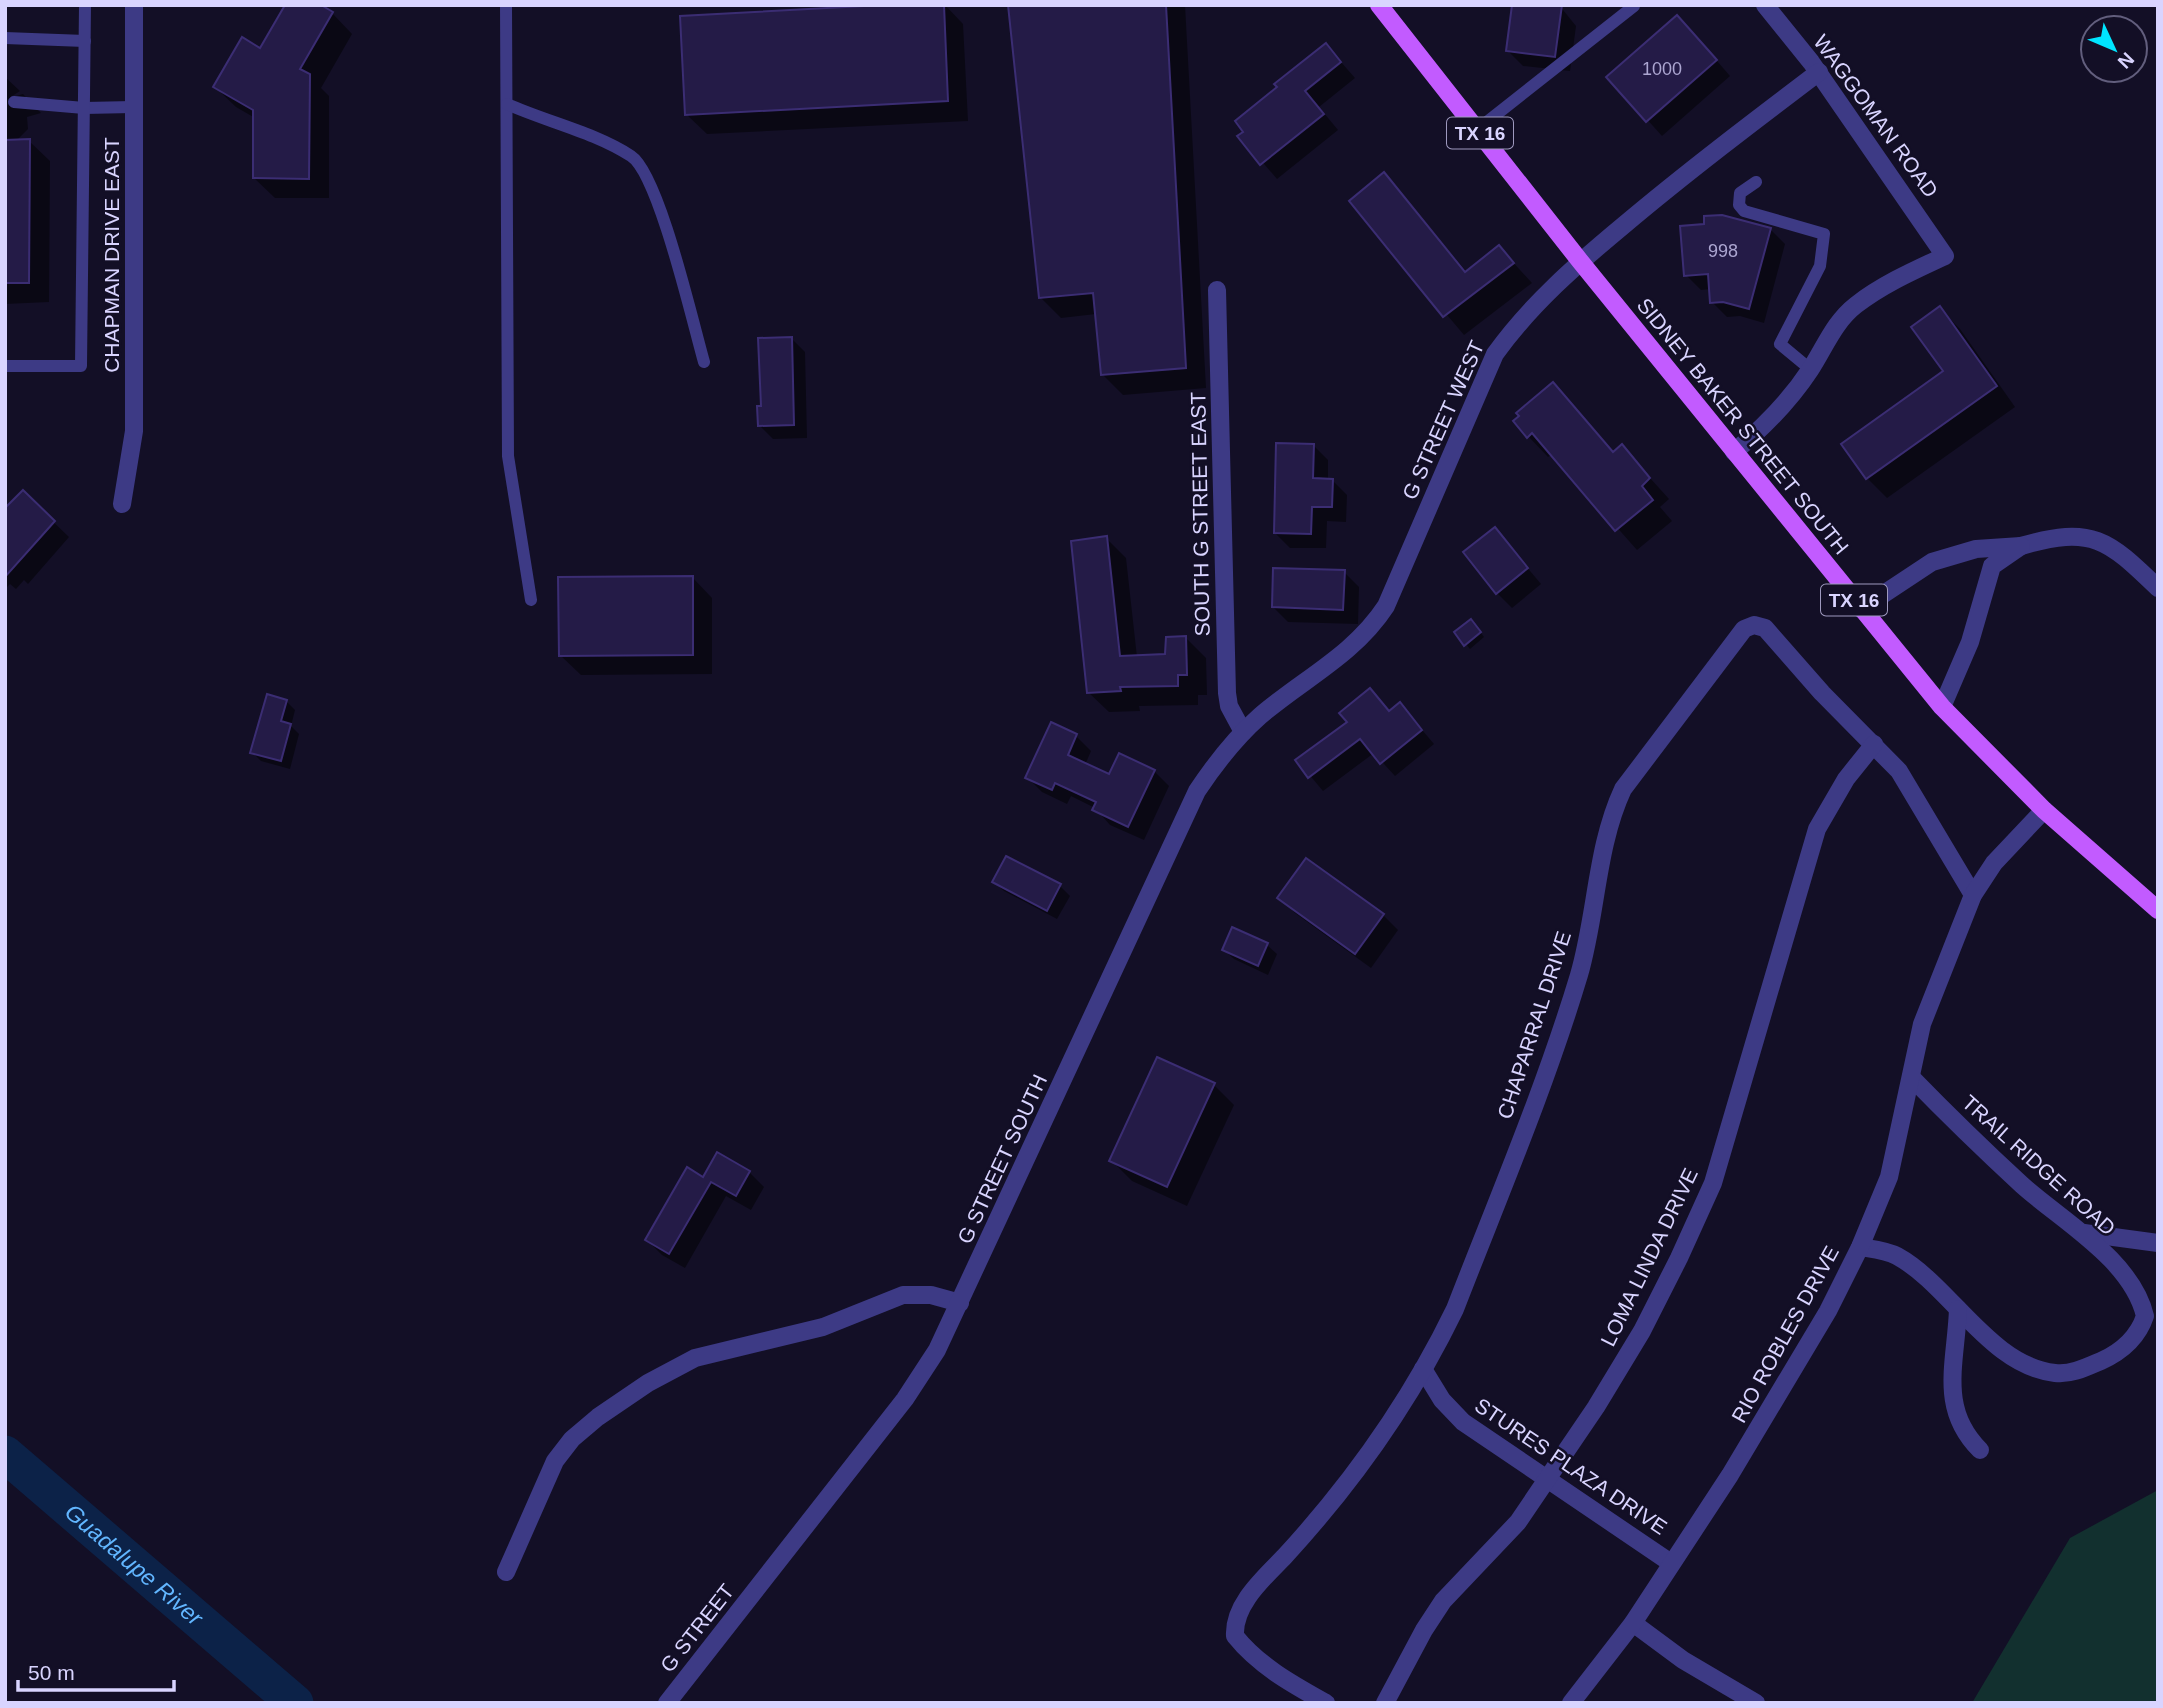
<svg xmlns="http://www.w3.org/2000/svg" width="2163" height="1708" font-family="Arial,sans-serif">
<rect width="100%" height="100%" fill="#130f26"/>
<polygon fill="#12302f" points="2158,1490 2158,1703 1972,1703 2070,1538"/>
<g fill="#0007">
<polygon points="917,5 945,5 963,24 968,121 707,134 686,114"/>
<polygon points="1010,5 1185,5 1206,388 1123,395 1103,375 1096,314 1061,318 1041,298"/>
<polygon points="1559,5 1576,26 1570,71 1523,66 1508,51"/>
<polygon points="332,13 352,34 321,88 329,96 329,198 275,198 254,178 255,118 236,107 215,87 261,50"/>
<polygon points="1692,32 1730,76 1662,136 1609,77"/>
<polygon points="1326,45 1355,78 1319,107 1338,130 1277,179 1240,136"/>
<polygon points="5,77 20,91 9,98 23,94 41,113 27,117 28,129 15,142 29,141 50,161 49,302 5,304"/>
<polygon points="1384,175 1467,272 1499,247 1532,283 1464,335 1351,201"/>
<polygon points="1770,229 1785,244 1764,323 1740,316 1727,317 1712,302 1711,289 1701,290 1686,275"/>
<polygon points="1940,309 1960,329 2015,407 1887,498 1867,478 1945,372"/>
<polygon points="791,338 805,352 807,438 773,439 759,425 763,408"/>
<polygon points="1553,384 1614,453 1622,447 1669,499 1660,507 1672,521 1637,550 1552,454 1548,457 1528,436"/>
<polygon points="1313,445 1328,460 1328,480 1332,480 1347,495 1346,522 1327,521 1326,548 1290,548 1275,533"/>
<polygon points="21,491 69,537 28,584 24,580 16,589 10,584 5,589 5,507"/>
<polygon points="1495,529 1541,584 1512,608 1497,593"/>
<polygon points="1106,538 1126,558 1137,657 1167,656 1186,638 1206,658 1207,695 1198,695 1198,705 1139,706 1140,711 1109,712 1088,692"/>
<polygon points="1344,572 1359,587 1358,624 1288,622 1273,607"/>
<polygon points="692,577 712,598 712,674 581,675 560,655"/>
<polygon points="1475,625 1484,637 1470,649 1466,644"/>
<polygon points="1370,690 1390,712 1400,704 1434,744 1395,776 1374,753 1323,791 1297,760 1349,722"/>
<polygon points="286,701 295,710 291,726 299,734 290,769 261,761 252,752"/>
<polygon points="1052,724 1076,736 1091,751 1085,765 1110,777 1154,771 1169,786 1144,840 1110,825 1095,808 1071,796 1067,804 1042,792 1027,777"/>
<polygon points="1007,858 1060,886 1070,896 1057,919 1004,891 994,882"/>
<polygon points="1280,898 1383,915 1398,930 1371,968 1295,913"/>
<polygon points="1267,945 1277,954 1268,975 1234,959 1224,950"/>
<polygon points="1214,1085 1234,1105 1187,1206 1132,1181 1111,1160"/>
<polygon points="718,1155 749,1172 764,1187 751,1210 726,1196 685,1268 662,1255 647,1240 704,1179"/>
</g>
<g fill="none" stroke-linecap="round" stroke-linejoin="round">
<path stroke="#0c2248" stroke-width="37" id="s1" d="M5 1454 295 1703"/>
</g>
<g fill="#241b47" stroke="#3b2d73" stroke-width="2">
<polygon points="285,5 321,5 333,12 300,69 310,74 309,179 253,178 253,110 213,87 242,37 260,48"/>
<polygon points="883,5 944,5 948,101 685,115 680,16"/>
<polygon points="1008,5 1166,5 1186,368 1101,375 1093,293 1039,298"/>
<polygon points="1512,5 1562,5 1555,57 1506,51"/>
<polygon points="1677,15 1717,60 1646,122 1606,77"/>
<polygon points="1326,43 1341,62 1305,91 1324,114 1260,165 1237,136 1243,132 1235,121 1277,87 1274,84"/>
<polygon points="30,139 29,283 5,283 5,140"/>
<polygon points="1384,172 1465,272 1499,245 1514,263 1443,317 1349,201"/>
<polygon points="1722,215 1771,228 1749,309 1723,302 1710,303 1708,274 1684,276 1680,226 1704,224 1704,216"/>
<polygon points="1940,306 1997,386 1866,479 1841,444 1943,371 1911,327"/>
<polygon points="792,337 794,425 758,426 757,406 761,406 758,338"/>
<polygon points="1553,382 1613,452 1622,444 1650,478 1642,486 1653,500 1615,531 1532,433 1527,438 1513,421 1519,416 1516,413"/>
<polygon points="1276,443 1314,444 1313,478 1333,479 1332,507 1312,507 1311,534 1274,533"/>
<polygon points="23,490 55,521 5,577 5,508"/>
<polygon points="1495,527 1528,568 1496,594 1463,552"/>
<polygon points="1107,536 1120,656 1165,654 1166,637 1186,636 1187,675 1178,675 1178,686 1120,687 1121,691 1087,693 1071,541"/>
<polygon points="1273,568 1345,570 1343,610 1272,607"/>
<polygon points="693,576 693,655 559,656 558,577"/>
<polygon points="1471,619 1481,632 1464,646 1454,632"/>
<polygon points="1370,688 1389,711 1400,702 1422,730 1380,764 1360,739 1308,778 1295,760 1347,722 1339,713"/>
<polygon points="267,694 287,700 281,721 291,724 281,761 250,753"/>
<polygon points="1051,722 1077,734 1068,755 1109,774 1119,753 1155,770 1128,827 1092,810 1096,802 1055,783 1052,790 1025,778"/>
<polygon points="1006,856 1061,884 1047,911 992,882"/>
<polygon points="1306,858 1384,914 1355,954 1277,898"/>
<polygon points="1232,927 1268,943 1258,966 1222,950"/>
<polygon points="1157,1057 1215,1083 1167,1187 1109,1161"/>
<polygon points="717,1152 750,1171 736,1196 711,1182 669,1254 645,1240 687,1167 703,1177"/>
</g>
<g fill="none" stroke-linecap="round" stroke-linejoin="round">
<g stroke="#3d3a85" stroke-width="12">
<polyline points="506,5 508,456 531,600"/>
<polyline points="5,38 85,41"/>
<polyline points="14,102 84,108 133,107"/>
<path d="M507 104C547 122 594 132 631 156 659 174 693 324 704 362"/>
<polyline points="1478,129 1634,6"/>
<polyline points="1756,182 1740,193 1739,205 1744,211 1824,234 1820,266 1780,344 1810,369"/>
<polyline points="5,366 81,366 85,5"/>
</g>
<g stroke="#3d3a85" stroke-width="18">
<polyline points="1217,290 1227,693 1229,706 1243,732"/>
<path d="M1734 452C1764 427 1789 402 1810 370 1825 347 1834 322 1856 305 1883 284 1915 270 1945 256L1811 62 1765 5"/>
<polyline points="122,504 134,431 134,5"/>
<path d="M2021 546C2093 525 2108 540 2158 588"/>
<polyline points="1861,609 1932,562 1976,549 2021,546 1992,566 1970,642 1942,707"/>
<polyline points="2084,1233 2158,1243"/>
<path d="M1860 1247C1872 1249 1886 1250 1897 1256 1950 1285 1990 1366 2055 1373 2071 1375 2087 1367 2101 1361 2121 1352 2138 1337 2145 1316 2132 1260 2062 1221 2022 1185 1984 1150 1947 1114 1911 1077"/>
<path d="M1958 1309C1956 1363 1938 1408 1980 1450"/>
<polyline points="1423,1369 1442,1400 1463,1422 1671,1563"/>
<polyline points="506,1572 555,1461 572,1439 598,1417 648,1383 695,1358 823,1327 903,1295 931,1295 960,1303"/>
<polyline points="1633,1623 1683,1660 1756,1703"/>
<path d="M667 1703 905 1399 937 1350 1197 791C1215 764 1235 738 1260 716 1303 679 1354 655 1386 606L1495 354C1531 304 1577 264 1624 225 1687 172 1753 122 1819 72"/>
<path d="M1326 1703C1292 1684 1259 1666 1235 1636 1233 1604 1265 1577 1285 1556 1352 1483 1412 1398 1455 1309 1498 1198 1545 1088 1579 975 1597 913 1596 847 1623 789L1744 629 1754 625 1765 628 1822 693 1899 771 1973 895"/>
<polyline points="1385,1703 1424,1630 1443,1601 1518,1522 1596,1407 1642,1331 1679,1258 1713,1183 1817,829 1846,779 1874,744"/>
<polyline points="1571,1703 1633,1623 1730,1475 1828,1311 1860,1247 1889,1177 1922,1024 1973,895 1994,863 2044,810"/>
</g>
<polyline stroke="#c25bff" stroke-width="18" points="1379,5 1580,261 1942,707 2044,810 2158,910"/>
</g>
<g text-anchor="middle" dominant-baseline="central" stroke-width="5" stroke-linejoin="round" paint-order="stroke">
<g font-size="18" fill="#aca6d1">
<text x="1662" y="69">1000</text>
<text x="1723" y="251">998</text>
</g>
<g fill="#130f26" stroke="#9e99be" stroke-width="2">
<rect x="1447" y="117.5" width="66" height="31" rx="5"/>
<rect x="1821" y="584.5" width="66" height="31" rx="5"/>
</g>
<g font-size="19" font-weight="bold" fill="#d9d4ff">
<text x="1480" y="133">TX 16</text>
<text x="1854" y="600">TX 16</text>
</g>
<g font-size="21" fill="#d9d4ff" stroke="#130f26">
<text transform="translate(1876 116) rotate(54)">WAGGOMAN ROAD</text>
<text transform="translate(111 255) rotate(-90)">CHAPMAN DRIVE EAST</text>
<text transform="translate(1443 420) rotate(-66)">G STREET WEST</text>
<text transform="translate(1743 426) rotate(51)">SIDNEY BAKER STREET SOUTH</text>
<text transform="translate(1200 514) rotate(-91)">SOUTH G STREET EAST</text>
<text transform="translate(1534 1025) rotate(-72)">CHAPARRAL DRIVE</text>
<text transform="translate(1002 1159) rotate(-65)">G STREET SOUTH</text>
<text transform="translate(2039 1165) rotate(42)">TRAIL RIDGE ROAD</text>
<text transform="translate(1649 1257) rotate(-64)">LOMA LINDA DRIVE</text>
<text transform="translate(1785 1334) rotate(-61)">RIO ROBLES DRIVE</text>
<text transform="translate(1571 1466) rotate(34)">STURES PLAZA DRIVE</text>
<text transform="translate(697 1628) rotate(-52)">G STREET</text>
</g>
<g font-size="23" font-style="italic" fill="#62b6ff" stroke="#130f26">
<text stroke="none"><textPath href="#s1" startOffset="170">Guadalupe River</textPath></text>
</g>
</g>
<rect width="2163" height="1708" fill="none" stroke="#d9d4ff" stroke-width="14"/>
<g transform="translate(2114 49) rotate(134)"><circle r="33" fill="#130f26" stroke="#625e7d" stroke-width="2"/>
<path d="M0-5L12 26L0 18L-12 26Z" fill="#00e5ff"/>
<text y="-10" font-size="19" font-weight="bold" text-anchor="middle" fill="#d9d4ff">N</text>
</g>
<path d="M18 1680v10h156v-10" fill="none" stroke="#d9d4ff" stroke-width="3.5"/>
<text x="28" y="1680" font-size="21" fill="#d9d4ff" stroke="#130f26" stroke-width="5" paint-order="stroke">50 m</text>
</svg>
